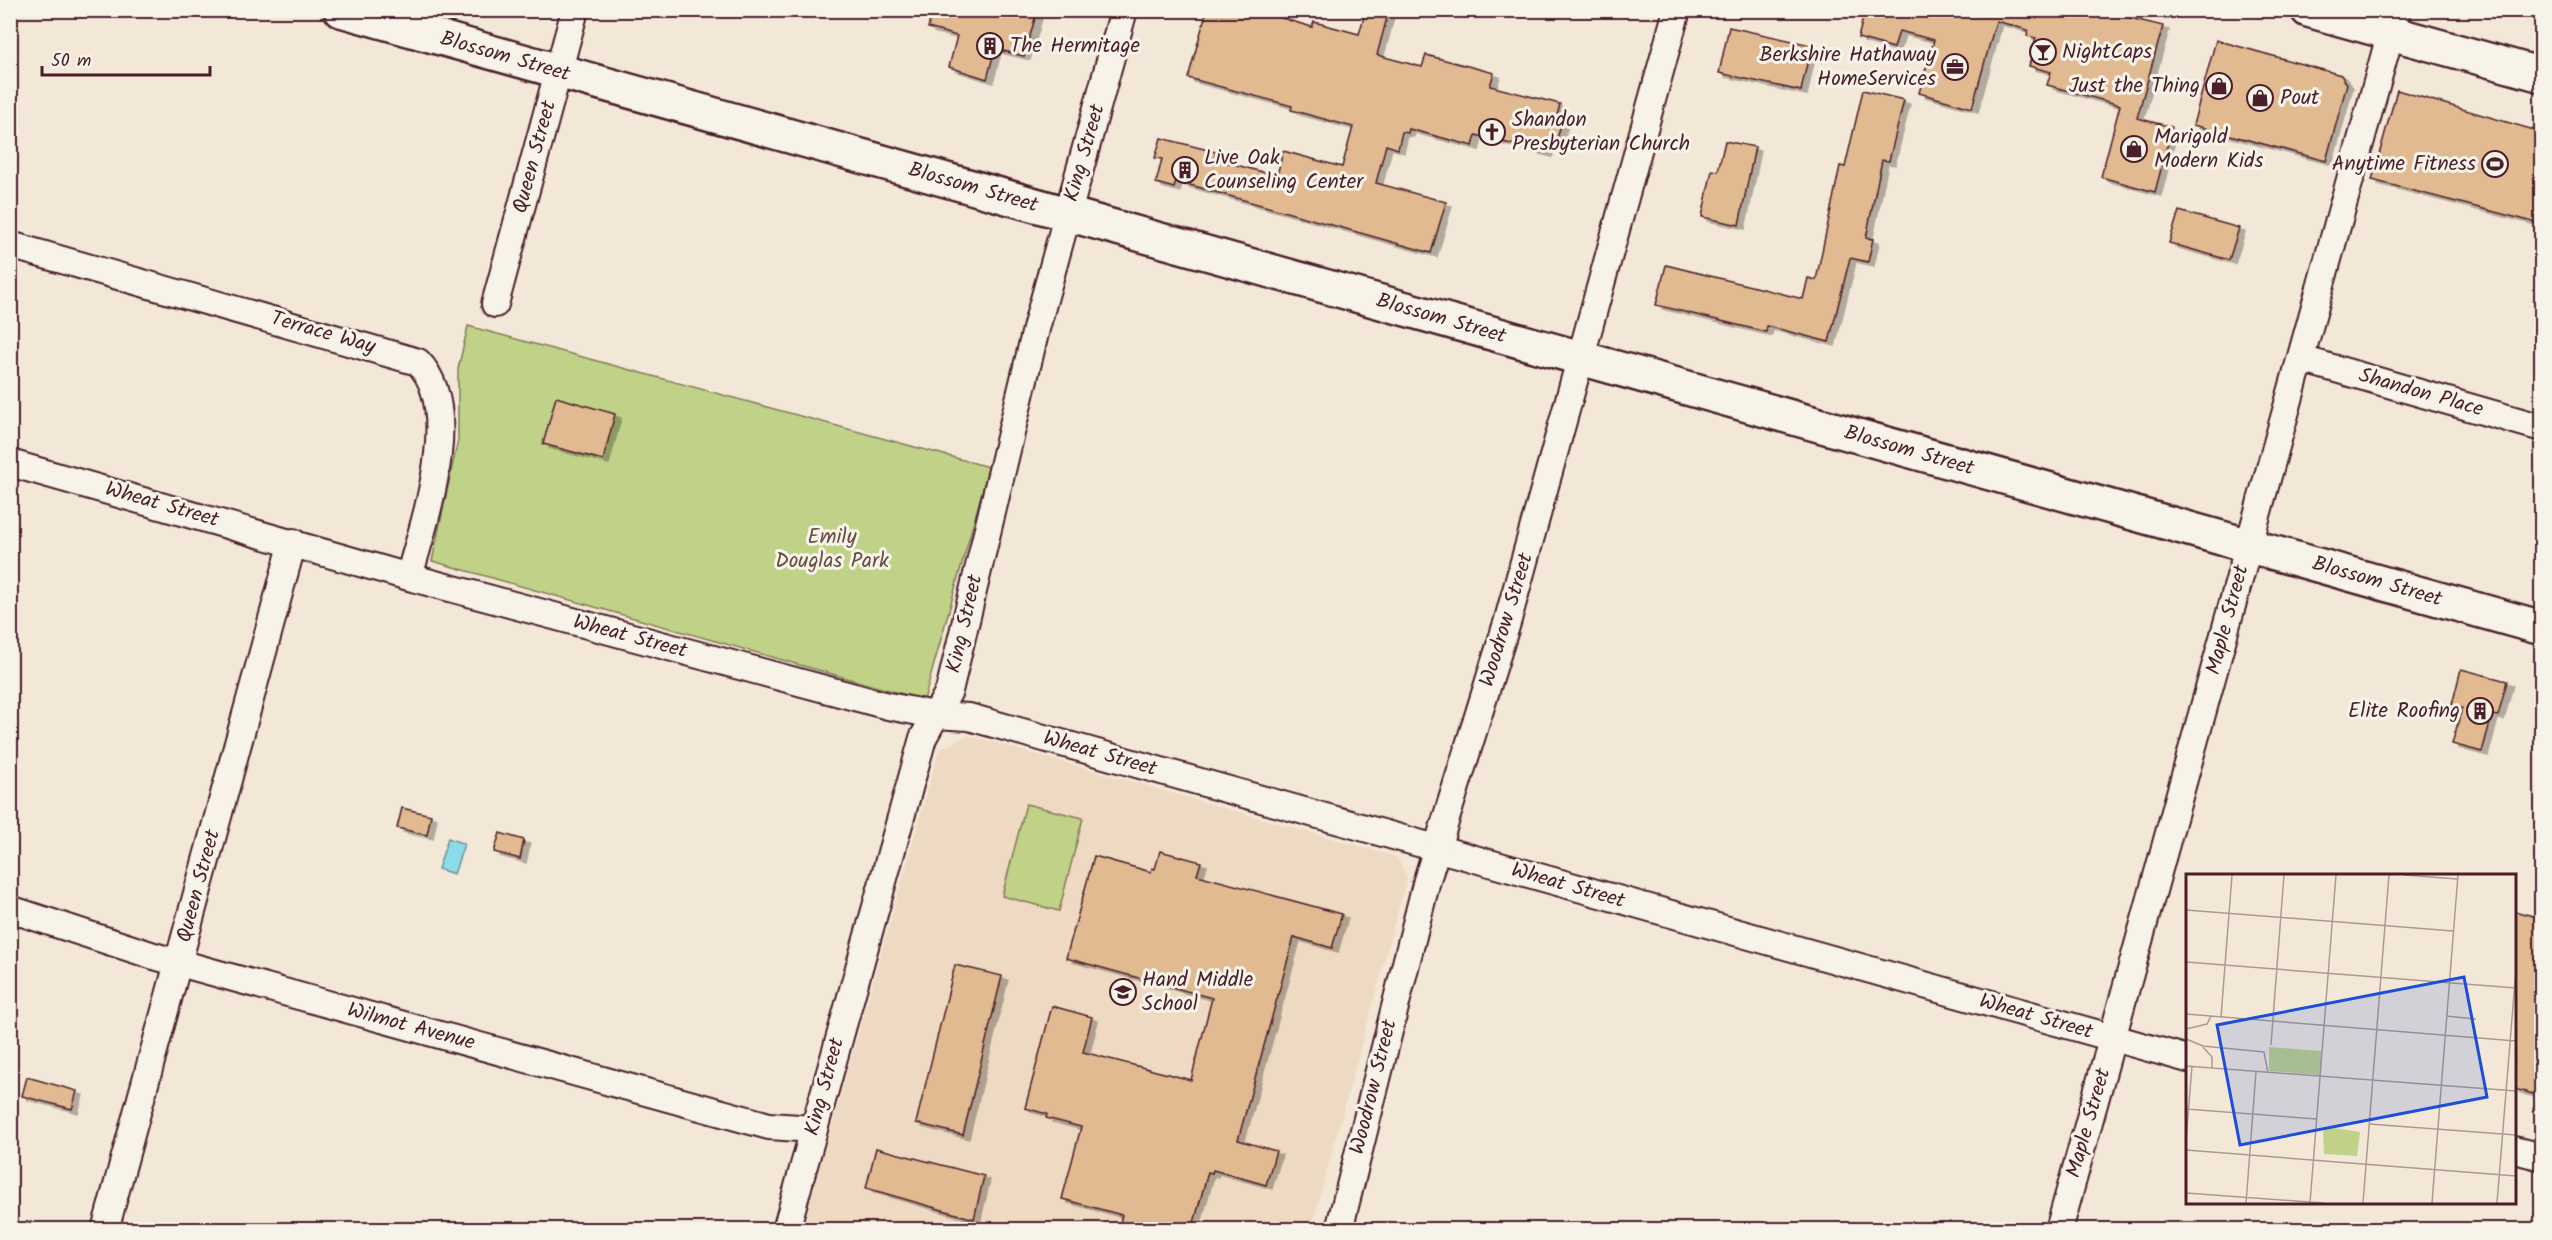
<svg xmlns="http://www.w3.org/2000/svg" width="2552" height="1240" font-family="Kalam,sans-serif">
<defs>
<filter id="shadow"><feDropShadow dx="6" dy="4" stdDeviation="0" flood-color="#0004"/></filter>
</defs>
<rect width="100%" height="100%" fill="#f3e8d7"/>
<filter id="ink" filterUnits="userSpaceOnUse"><feTurbulence type="fractalNoise" baseFrequency=".0167" numOctaves="2"/><feDisplacementMap in="SourceGraphic" scale="12" xChannelSelector="R" yChannelSelector="G"/><feConvolveMatrix kernelMatrix="1 2 1 2 8 2 1 2 1" color-interpolation-filters="sRGB"/></filter>
<g filter="url(#ink)">
<polygon fill="#eedac2" points="968,735 1397,857 1407,878 1311,1229 802,1230 939,750"/>
<g fill="#bfd287" stroke="#847859" stroke-width="1.5">
<polygon points="468,326 989,467 924,700 432,561 458,440 458,369"/>
<polygon points="1026,804 1083,818 1059,911 1002,896"/>
</g>
<polygon fill="#8cdbe8" stroke="#72909c" stroke-width="1.5" points="448,838 464,844 454,874 438,869"/>
<g fill="#e1ba91" stroke="#4a1f2b" stroke-width="1.5" filter="url(#shadow)">
<polygon points="933,10 1032,10 1031,14 1036,15 1024,56 995,49 987,79 949,67 957,36 928,28"/>
<polygon points="1207,10 1254,10 1312,27 1314,22 1359,34 1366,10 1389,10 1377,55 1422,67 1426,55 1494,73 1490,86 1560,104 1556,120 1562,121 1556,143 1549,141 1546,153 1476,135 1473,146 1409,129 1408,133 1402,132 1398,149 1386,145 1376,183 1446,202 1431,253 1176,181 1174,188 1156,183 1162,159 1155,158 1161,138 1216,152 1214,159 1277,176 1283,151 1342,167 1353,127 1291,110 1292,106 1188,78"/>
<polygon points="1865,10 2097,10 2163,26 2137,118 2172,127 2155,192 2101,177 2120,105 2047,85 2051,72 2029,66 2036,38 2027,36 2028,30 1996,21 1972,108 1919,93 1934,40 1899,31 1894,48 1858,38"/>
<polygon points="1729,27 1811,45 1801,91 1719,73"/>
<polygon points="2216,40 2341,75 2347,84 2326,161 2193,125"/>
<polygon points="1863,90 1904,100 1889,161 1882,160 1866,238 1873,239 1868,262 1850,258 1829,342 1767,326 1766,332 1656,305 1666,265 1803,299 1808,278 1816,280 1840,166 1845,167"/>
<polygon points="2397,90 2541,132 2541,224 2372,180"/>
<polygon points="1725,141 1755,147 1739,225 1702,217 1712,170 1718,171"/>
<polygon points="2179,211 2239,228 2229,260 2169,243"/>
<polygon points="556,397 615,414 603,460 543,444"/>
<polygon points="2461,669 2507,681 2498,716 2492,715 2482,752 2452,744 2462,708 2452,705"/>
<polygon points="402,808 431,815 427,835 397,828"/>
<polygon points="500,833 524,840 520,859 494,852"/>
<polygon points="1160,851 1201,862 1197,875 1342,914 1332,948 1294,937 1238,1140 1276,1151 1266,1185 1213,1170 1212,1173 1208,1172 1192,1230 1118,1230 1122,1215 1062,1199 1081,1127 1046,1118 1047,1114 1025,1108 1052,1006 1092,1017 1083,1052 1191,1080 1212,998 1066,958 1094,856 1151,872 1152,868 1155,869"/>
<polygon points="2514,911 2541,918 2541,1081 2537,1095 2514,1089"/>
<polygon points="955,965 1002,976 963,1135 916,1123"/>
<polygon points="27,1077 77,1091 72,1109 22,1096"/>
<polygon points="876,1148 984,1176 974,1219 866,1188"/>
</g>
<g fill="none" stroke-linecap="round" stroke-linejoin="round">
<defs>
<g id="minor">
<path d="M10 245 418 362C464 409 424 522 409 577"/>
<polyline points="495,304 575,10"/>
<polyline points="2301,359 2542,428"/>
<polyline points="10,463 409,577 888,706 935,715 969,717 2188,1059"/>
<polyline points="10,909 154,956 769,1126 814,1129"/>
<polyline points="2514,1150 2542,1157"/>
<polyline points="105,1230 293,542"/>
<polyline points="786,1230 923,738 949,691 1037,325 1124,10"/>
<polyline points="1339,1230 1427,880 1507,623 1677,10"/>
<polyline points="2059,1230 2397,10"/>
</g>
<polyline id="tertiary" points="341,10 2542,628"/>
<polyline id="secondary" points="2308,10 2542,75"/>
</defs>
<use href="#minor" stroke="#4a1f2b" stroke-width="30"/>
<use href="#tertiary" stroke="#4a1f2b" stroke-width="38"/>
<use href="#secondary" stroke="#4a1f2b" stroke-width="38"/>
<use href="#minor" stroke="#f7f3e8" stroke-width="26"/>
<use href="#tertiary" stroke="#f7f3e8" stroke-width="33"/>
<use href="#secondary" stroke="#f7f3e8" stroke-width="33"/>
</g>
</g>
<defs>
<symbol id="building-ring" viewBox="-11 -11 22 22"><circle r="9.5" fill="#f7f3e8" stroke="#4a1f2b" stroke-width="1.5"/><path d="M-4-6H4V6H1V3H-1V6H-4ZM-2.5-4.3h1.7v1.8h-1.7ZM.8-4.3h1.7v1.8H.8ZM-2.5-1h1.7V.8h-1.7ZM.8-1h1.7V.8H.8Z" fill="#4a1f2b"/></symbol>
<symbol id="bar-ring" viewBox="-11 -11 22 22"><circle r="9.5" fill="#f7f3e8" stroke="#4a1f2b" stroke-width="1.5"/><path d="M-6-5H6L.8 .8V4.5H3.5V6h-7V4.5H-.8V.8Z" fill="#4a1f2b"/></symbol>
<symbol id="office-ring" viewBox="-11 -11 22 22"><circle r="9.5" fill="#f7f3e8" stroke="#4a1f2b" stroke-width="1.5"/><path d="M-6-3h4V-5.5h4V-3h4V5H-6ZM-1-4.5V-3h2v-1.5ZM-6 0V1H6V0Z" fill="#4a1f2b"/></symbol>
<symbol id="shop-ring" viewBox="-11 -11 22 22"><circle r="9.5" fill="#f7f3e8" stroke="#4a1f2b" stroke-width="1.5"/><path d="M-5-2.5h2.3a2.7 3.5 0 0 1 5.4 0H5L5.5 6h-11ZM-1.5-2.5h3a1.5 2.3 0 0 0-3 0Z" fill="#4a1f2b"/></symbol>
<symbol id="church-ring" viewBox="-11 -11 22 22"><circle r="9.5" fill="#f7f3e8" stroke="#4a1f2b" stroke-width="1.5"/><path d="M-1.2-6h2.4v3.5h3.3v2.4h-3.3V6h-2.4V-.1h-3.3v-2.4h3.3Z" fill="#4a1f2b"/></symbol>
<symbol id="stadium-ring" viewBox="-11 -11 22 22"><circle r="9.5" fill="#f7f3e8" stroke="#4a1f2b" stroke-width="1.5"/><path d="M0-5a6.5 5 0 1 0 0 10a6.5 5 0 1 0 0-10ZM-3.5-1.8h7v3.6h-7Z" fill="#4a1f2b"/></symbol>
<symbol id="school-ring" viewBox="-11 -11 22 22"><circle r="9.5" fill="#f7f3e8" stroke="#4a1f2b" stroke-width="1.5"/><path d="M0-5L7-2L0 1L-7-2ZM-4 1L0 2.5L4 1V4Q0 6-4 4Z" fill="#4a1f2b"/></symbol>
</defs>
<g fill-rule="evenodd">
<use href="#building-ring" x="975" y="31" width="30" height="30"/>
<use href="#bar-ring" x="2028" y="37" width="30" height="30"/>
<use href="#office-ring" x="1940" y="52" width="30" height="30"/>
<use href="#shop-ring" x="2204" y="71" width="30" height="30"/>
<use href="#shop-ring" x="2245" y="83" width="30" height="30"/>
<use href="#church-ring" x="1477" y="117" width="30" height="30"/>
<use href="#shop-ring" x="2119" y="134" width="30" height="30"/>
<use href="#stadium-ring" x="2480" y="149" width="30" height="30"/>
<use href="#building-ring" x="1170" y="155" width="30" height="30"/>
<use href="#building-ring" x="2465" y="696" width="30" height="30"/>
<use href="#school-ring" x="1108" y="977" width="30" height="30"/>
</g>
<g text-anchor="middle" dominant-baseline="central" stroke-width="6" stroke-linejoin="round" paint-order="stroke">
<g font-size="21" fill="#4a1f2b" stroke="#f7f3e8" text-anchor="start">
<text x="1010" y="46">The Hermitage</text>
<text x="2062" y="52">NightCaps</text>
<text x="1936" y="55" text-anchor="end">Berkshire Hathaway<tspan x="1936" dy="24">HomeServices</tspan></text>
<text x="2200" y="86" text-anchor="end">Just the Thing</text>
<text x="2280" y="98">Pout</text>
<text x="1512" y="120">Shandon<tspan x="1512" dy="24">Presbyterian Church</tspan></text>
<text x="2154" y="137">Marigold<tspan x="2154" dy="24">Modern Kids</tspan></text>
<text x="1204" y="158">Live Oak<tspan x="1204" dy="24">Counseling Center</tspan></text>
<text x="2476" y="164" text-anchor="end">Anytime Fitness</text>
<text x="2460" y="711" text-anchor="end">Elite Roofing</text>
<text x="1142" y="980">Hand Middle<tspan x="1142" dy="24">School</tspan></text>
</g>
<g font-size="21" fill="#4a1f2b" stroke="#f7f3e8">
<text transform="translate(505 57) rotate(16)">Blossom Street</text>
<text transform="translate(1085 153) rotate(-74)">King Street</text>
<text transform="translate(535 157) rotate(-75)">Queen Street</text>
<text transform="translate(973 188) rotate(16)">Blossom Street</text>
<text transform="translate(1441 319) rotate(16)">Blossom Street</text>
<text transform="translate(323 333) rotate(16)">Terrace Way</text>
<text transform="translate(2421 393) rotate(16)">Shandon Place</text>
<text transform="translate(1909 451) rotate(16)">Blossom Street</text>
<text transform="translate(162 505) rotate(16)">Wheat Street</text>
<text transform="translate(2377 582) rotate(16)">Blossom Street</text>
<text transform="translate(1507 620) rotate(-73)">Woodrow Street</text>
<text transform="translate(2228 620) rotate(-75)">Maple Street</text>
<text transform="translate(965 624) rotate(-77)">King Street</text>
<text transform="translate(630 637) rotate(15)">Wheat Street</text>
<text transform="translate(1100 754) rotate(16)">Wheat Street</text>
<text transform="translate(199 886) rotate(-75)">Queen Street</text>
<text transform="translate(1568 886) rotate(16)">Wheat Street</text>
<text transform="translate(2036 1017) rotate(16)">Wheat Street</text>
<text transform="translate(411 1027) rotate(15)">Wilmot Avenue</text>
<text transform="translate(825 1087) rotate(-75)">King Street</text>
<text transform="translate(1374 1087) rotate(-76)">Woodrow Street</text>
<text transform="translate(2089 1123) rotate(-74)">Maple Street</text>
</g>
<g font-size="21" fill="#674c42" stroke="#f7f3e8">
<text x="832" y="537">Emily<tspan x="832" dy="24">Douglas Park</tspan></text>
</g>
</g>
<g transform="translate(2186 874)">
<rect width="330" height="330" fill="#f3e8d7"/>
<path d="M83 173 136 177 134 201 83 197ZM141 253 174 258 171 282 138 280 137 258Z" fill="#bfd287"/>
<path fill="none" stroke="#af9892" stroke-width="1.5" d="M218 1 271 5M0 36 267 57M0 88 330 114M0 140 330 167M260 142 290 145M35 143 46 1M0 155 21 150 25 142M0 165 17 172 78 178 82 199M85 171 98 1M17 173 26 183V194M0 192 330 217M0 235 131 245M183 250 330 261M0 267 6 192M0 276 330 302M0 319 138 329M60 329 70 198M124 329 150 1M177 329 203 1M246 329 272 1M311 329 330 95"/>
<path fill="#1d4ed8" fill-opacity="0.15" stroke="#1d4ed8" stroke-width="3" d="M278 103 301 223 54 271 31 151Z"/>
<rect width="330" height="330" fill="none" stroke="#4a1f2b" stroke-width="3"/>
</g>
<rect width="2552" height="1240" fill="none" stroke="#f7f3e8" stroke-width="36"/>
<rect x="18" y="18" width="2516" height="1204" fill="none" stroke="#4a1f2b" stroke-width="2" filter="url(#ink)"/>
<path d="M42 66v9h168v-9" fill="none" stroke="#4a1f2b" stroke-width="3"/>
<text x="51" y="66" font-size="18" fill="#4a1f2b" stroke="#f7f3e8" stroke-width="4.5" paint-order="stroke">50 m</text>
</svg>
